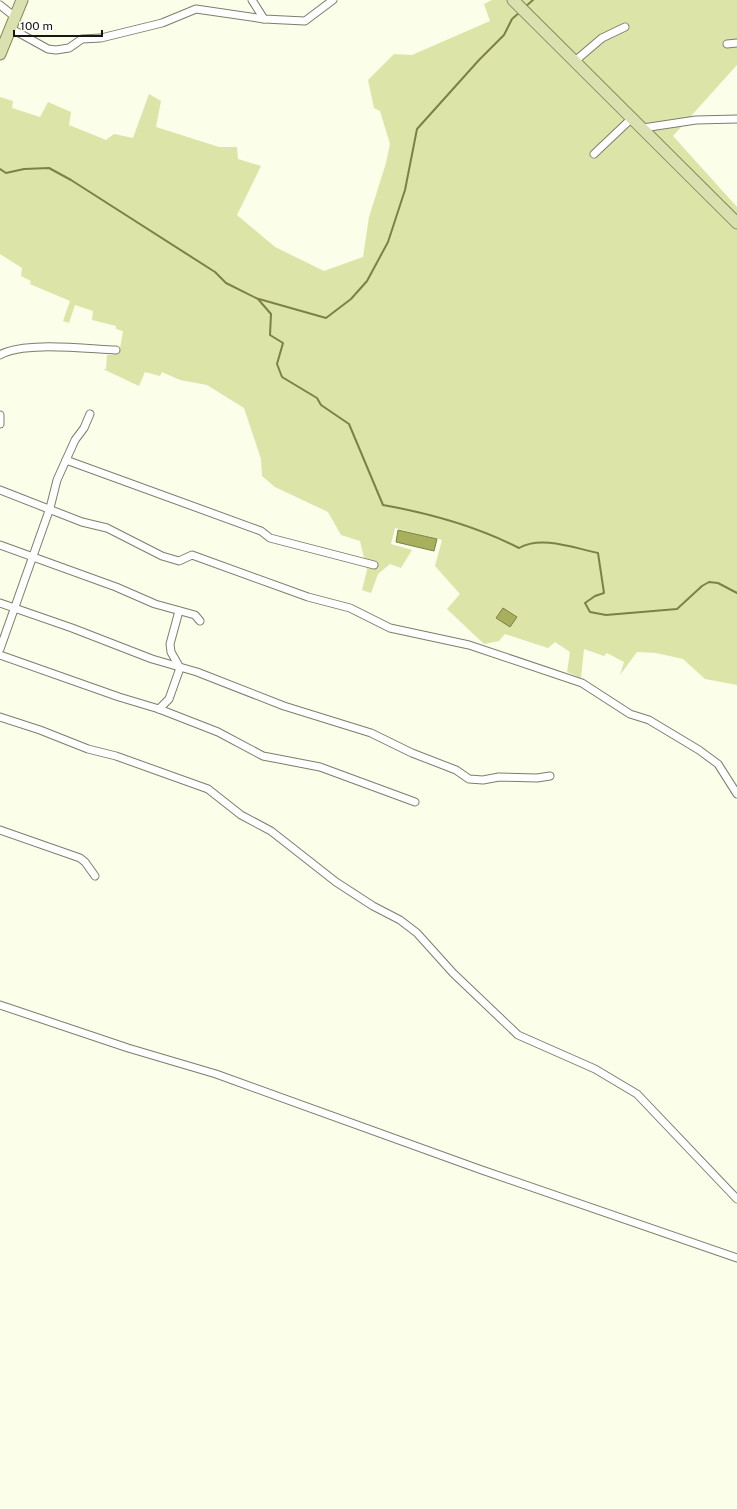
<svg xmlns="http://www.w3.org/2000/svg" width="737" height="1509" font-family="'Public Sans',sans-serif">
<rect width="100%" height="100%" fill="#fbfee9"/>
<polygon fill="#dde4a8" points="492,0 737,0 737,65 673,136 737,207 737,685 705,679 683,659 656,653 637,652 620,675 624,662 607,653 604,656 584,649 581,678 567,672 570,652 555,642 548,648 505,634 499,641 484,644 447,609 460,594 435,566 442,540 395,528 391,544 412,550 401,568 390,564 378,574 371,593 362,590 367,570 360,541 341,535 328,512 275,487 262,476 261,459 244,408 207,385 180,380 162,372 160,376 145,372 139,386 103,369 106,369 107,355 119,354 123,331 116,329 116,326 92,320 93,311 75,305 69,323 63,321 70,301 30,284 31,281 21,276 22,268 0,254 0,97 13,101 12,108 40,117 48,102 71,112 69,125 106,140 114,134 133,138 149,94 161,101 156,127 219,147 237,147 238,159 261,166 237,215 275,247 324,271 363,257 369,217 386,163 390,144 380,111 374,108 368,80 394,54 412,55 490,21 484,4"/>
<g fill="#a8af5d" stroke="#7c8246">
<polygon points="398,530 437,539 434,551 396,542"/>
<polygon points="503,608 517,617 510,627 496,618"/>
</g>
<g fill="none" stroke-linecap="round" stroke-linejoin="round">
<g stroke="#7c8246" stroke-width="2">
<polyline points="525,7 533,0"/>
<path d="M0 169 6 173 24 169 49 168 71 180 215 272 226 283 258 299 271 314 270 335 283 343 277 364 282 377 317 398 321 405 349 424 383 505C428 513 478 527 519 548 541 535 574 548 598 553L604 593 595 596 585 603 590 612 606 615 677 609 702 586 709 582 718 583 737 593"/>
<polyline points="259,299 326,318 351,299 367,281 388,242 405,190 417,129 479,60 504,35 512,19 520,12"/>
</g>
<defs>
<g id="street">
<polyline points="252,0 264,19"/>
<polyline points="0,5 15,17"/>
<polyline points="10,28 48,49 56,50 69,48 82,39 101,38 162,23 196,9 264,19 305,21 333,0"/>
<polyline points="727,44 737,43"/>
<polyline points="575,61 602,38 625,27"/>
<polyline points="643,128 696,120 737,119"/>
<polyline points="594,154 632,118"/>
<path d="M0 355C22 341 88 349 116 350"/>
<polyline points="0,415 0,424"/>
<polyline points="66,460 261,531 270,538 374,565"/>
<polyline points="0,490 82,522 107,528 162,556 179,561 192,555 308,597 350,608 390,628 469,645 582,683 630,714 649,720 699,750 718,764 737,794"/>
<polyline points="0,545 116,587 155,604 195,615 200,621"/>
<polyline points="0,603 72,628 152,659 197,672 284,706 371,733 412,753 456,770 469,779 483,780 499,777 537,778 550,776"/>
<polyline points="179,611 170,644 171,652 180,668"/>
<polyline points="0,649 50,508 57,480 75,440 84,428 90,414"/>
<polyline points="0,655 119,697 159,709 218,732 263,756 320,767 415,802"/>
<polyline points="159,709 169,699 180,668"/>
<polyline points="0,717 40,730 88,749 116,756 208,789 241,815 271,831 336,882 373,906 400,920 417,933 453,973 518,1035 595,1069 637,1094 737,1199"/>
<polyline points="0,830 80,858 85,862 95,876"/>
<polyline points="0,1005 128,1048 216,1074 479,1169 737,1258"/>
</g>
<g id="primary">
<polyline points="513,0 737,223"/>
<polyline points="0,54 22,0"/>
</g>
</defs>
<use href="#street" stroke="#7c7e6c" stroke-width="9"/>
<use href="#primary" stroke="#878c56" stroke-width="13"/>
<use href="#street" stroke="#fff" stroke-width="7"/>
<use href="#primary" stroke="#dbe0b0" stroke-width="11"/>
</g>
<path d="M14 30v6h88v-6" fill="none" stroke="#171810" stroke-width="2"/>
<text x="20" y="30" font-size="12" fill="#171810" stroke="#ffffff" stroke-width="3" paint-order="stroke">100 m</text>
</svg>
